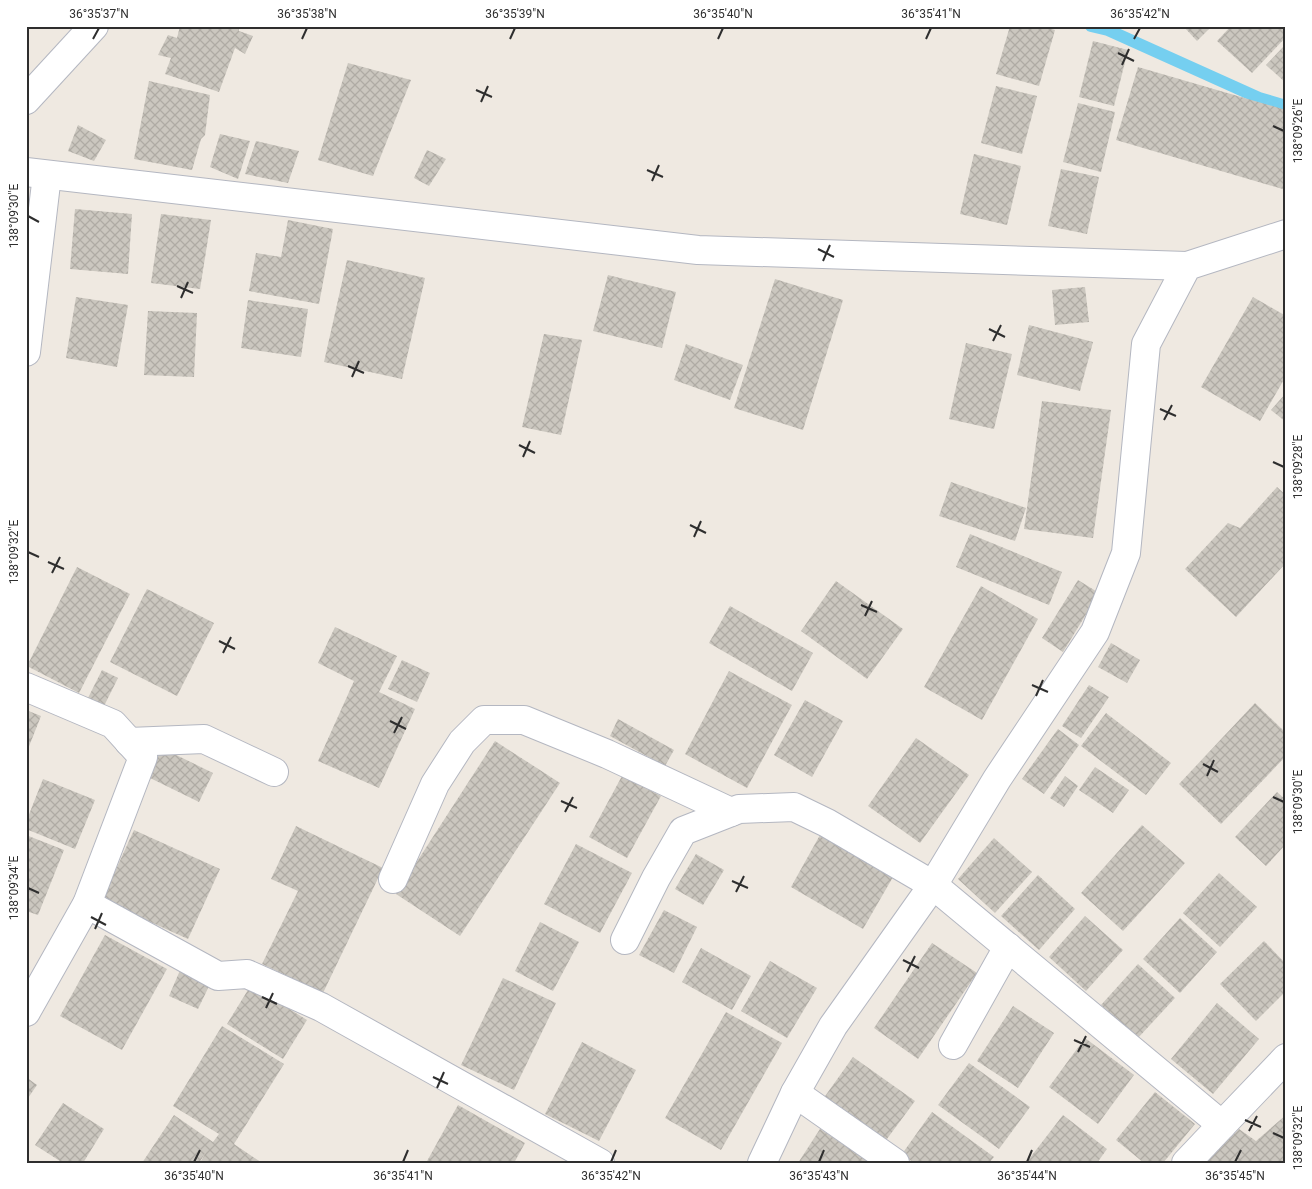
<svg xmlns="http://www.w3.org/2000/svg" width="1312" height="1189" font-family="Roboto,sans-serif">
<defs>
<pattern id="building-cross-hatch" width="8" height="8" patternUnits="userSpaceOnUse" patternTransform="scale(1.25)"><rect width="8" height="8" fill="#cbc7bf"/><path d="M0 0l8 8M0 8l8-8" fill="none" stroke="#afaba4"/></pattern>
</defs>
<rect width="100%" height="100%" fill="#efe9e1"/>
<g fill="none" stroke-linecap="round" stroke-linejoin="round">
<polyline stroke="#75cff0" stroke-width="12" points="1091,26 1108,30 1259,98 1286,106"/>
</g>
<g fill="url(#building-cross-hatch)">
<polygon points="180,26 239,26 239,31 253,36 245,54 235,48 219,92 165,74 171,58 158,55 168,35 177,38"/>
<polygon points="1010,26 1042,26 1055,30 1039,86 996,74"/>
<polygon points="1183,26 1212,26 1197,41"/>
<polygon points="1231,26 1286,26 1286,37 1252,73 1217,41"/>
<polygon points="1093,41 1128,50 1114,106 1079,97"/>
<polygon points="1286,44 1286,83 1266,65"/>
<polygon points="348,63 411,80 373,176 318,160"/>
<polygon points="1138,67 1286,110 1286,190 1116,140"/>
<polygon points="149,81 210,95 205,135 201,139 192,170 134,159"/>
<polygon points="996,86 1037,96 1022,154 981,143"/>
<polygon points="1078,103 1115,112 1101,172 1063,162"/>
<polygon points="78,125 106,140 94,161 68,151"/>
<polygon points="220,134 250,141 238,179 210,167"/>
<polygon points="256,141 299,151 288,183 245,174"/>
<polygon points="427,150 446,159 429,186 414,178"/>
<polygon points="974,154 1021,166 1007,225 960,214"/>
<polygon points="1061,169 1099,177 1087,234 1048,226"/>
<polygon points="75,209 132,214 128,274 70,269"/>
<polygon points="161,214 211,220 200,289 151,283"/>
<polygon points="288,220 333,229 319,304 249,291 256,253 281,257"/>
<polygon points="347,260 425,278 402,379 324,362"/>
<polygon points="608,275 676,292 662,348 593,331"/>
<polygon points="775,279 843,300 803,430 734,408"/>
<polygon points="1085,287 1089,322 1055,325 1052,290"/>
<polygon points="76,297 128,305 117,367 66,358"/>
<polygon points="1253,297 1286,316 1286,376 1260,421 1201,387"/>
<polygon points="248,300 308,309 301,357 241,348"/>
<polygon points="148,311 197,313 194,377 144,375"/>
<polygon points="1029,325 1093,342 1080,391 1017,375"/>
<polygon points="544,334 582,340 561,435 522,427"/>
<polygon points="966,343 1012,354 994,429 949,419"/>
<polygon points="686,344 743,365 730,400 674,380"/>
<polygon points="1286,393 1286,422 1271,410"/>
<polygon points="1042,401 1111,410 1093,538 1024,529"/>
<polygon points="951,482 1026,508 1015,541 939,516"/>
<polygon points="1277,487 1286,495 1286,563 1236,617 1185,569 1228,523 1240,528"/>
<polygon points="970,534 1062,572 1049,605 956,567"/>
<polygon points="77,567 130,594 79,693 27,666"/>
<polygon points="1078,580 1099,593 1063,652 1042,638"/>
<polygon points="836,581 903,629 867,679 801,631"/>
<polygon points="981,586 1038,619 982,720 924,687"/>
<polygon points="147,589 214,623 177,696 110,662"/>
<polygon points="730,606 813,653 792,691 709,643"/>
<polygon points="335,627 397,656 379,692 415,709 379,788 318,761 354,681 318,663"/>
<polygon points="1111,643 1140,660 1127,683 1098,667"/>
<polygon points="402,660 430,673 417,702 388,689"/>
<polygon points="102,670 118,678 104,706 88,698"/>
<polygon points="729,671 792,705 747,788 685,754"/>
<polygon points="1089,685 1109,697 1081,738 1062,726"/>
<polygon points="805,700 843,721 812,777 774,755"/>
<polygon points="1255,703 1286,733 1286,756 1221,824 1179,784"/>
<polygon points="26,710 41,716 26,754"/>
<polygon points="1106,713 1171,763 1146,795 1081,746"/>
<polygon points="618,719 674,750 665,766 610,736"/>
<polygon points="1058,729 1079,745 1044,794 1022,779"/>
<polygon points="916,738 969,775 920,843 868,806"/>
<polygon points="495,741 560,783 460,936 396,894"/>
<polygon points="160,747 213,773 199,802 146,776"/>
<polygon points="1095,767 1129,790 1113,813 1079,790"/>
<polygon points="622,776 661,796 627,858 589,837"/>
<polygon points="1065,776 1078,786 1064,807 1050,798"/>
<polygon points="43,779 95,800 75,849 26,829 26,822"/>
<polygon points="1277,792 1286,800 1286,844 1266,866 1235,837"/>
<polygon points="1142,825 1185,863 1123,931 1081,893"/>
<polygon points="296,826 383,868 323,993 262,964 298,891 271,879"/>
<polygon points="134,830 220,869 188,939 102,900"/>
<polygon points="26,835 64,850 38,915 26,911"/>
<polygon points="820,835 893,877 863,929 791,887"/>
<polygon points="994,838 1032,872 995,913 958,879"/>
<polygon points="576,844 632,873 600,933 544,904"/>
<polygon points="696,854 724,870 703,905 675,889"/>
<polygon points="1219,873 1257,907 1220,947 1183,913"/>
<polygon points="1038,875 1075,909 1039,950 1001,916"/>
<polygon points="664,910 697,927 674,973 639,955"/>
<polygon points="1085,916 1123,950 1086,991 1049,957"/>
<polygon points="1180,918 1217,952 1180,993 1143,959"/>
<polygon points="540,922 579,942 553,991 515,971"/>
<polygon points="105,935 167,969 122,1050 60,1016"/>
<polygon points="1264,941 1286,964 1286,991 1256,1021 1220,984"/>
<polygon points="932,943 977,973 918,1059 874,1028"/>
<polygon points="701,948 751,976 732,1010 682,982"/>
<polygon points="770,961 817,988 787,1038 741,1011"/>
<polygon points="1138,964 1175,998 1138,1038 1101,1005"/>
<polygon points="181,968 211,982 198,1009 169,996"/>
<polygon points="503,978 556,1003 514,1090 461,1065"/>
<polygon points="251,985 307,1020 283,1059 227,1024"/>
<polygon points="1217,1003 1259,1039 1213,1094 1171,1059"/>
<polygon points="1013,1006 1054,1033 1018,1088 977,1061"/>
<polygon points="726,1012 782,1043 721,1150 665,1118"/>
<polygon points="222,1026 284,1064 234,1144 262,1163 200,1163 206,1152 199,1163 142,1163 174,1115 213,1142 219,1134 173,1106"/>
<polygon points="1085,1038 1134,1075 1098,1124 1049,1087"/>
<polygon points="582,1042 636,1070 599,1141 545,1114"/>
<polygon points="853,1057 915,1101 884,1143 823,1099"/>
<polygon points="969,1063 1030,1107 999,1149 938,1105"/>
<polygon points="26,1077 37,1085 26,1101"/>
<polygon points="1155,1092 1195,1124 1163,1163 1144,1163 1116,1140"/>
<polygon points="63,1103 104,1129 83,1163 63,1163 35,1145"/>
<polygon points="458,1105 525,1143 514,1163 426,1163"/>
<polygon points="932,1112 994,1157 989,1163 914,1163 902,1154"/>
<polygon points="1063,1115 1107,1149 1097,1163 1026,1163"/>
<polygon points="1286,1115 1286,1163 1205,1163 1239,1129 1256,1141"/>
<polygon points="820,1129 872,1163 798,1163"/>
</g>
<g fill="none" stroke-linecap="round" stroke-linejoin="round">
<defs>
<g id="minor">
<polyline points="26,100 94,26"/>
<polyline points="26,172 698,250 1187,266"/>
<polyline points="26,352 47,175"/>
<polyline points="26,687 113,724 143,757 87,904 26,1012"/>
<polyline points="129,742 204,739 274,772"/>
<polyline points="393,879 435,784 462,742 484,720 524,720 607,754 731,812"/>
<polyline points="87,904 218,976 247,974 321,1007 600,1163"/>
<polyline points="625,940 656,878 683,831 739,809 794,807 827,823 933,885 1222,1125 1286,1058"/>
<polyline points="953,1045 1008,947"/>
<polyline points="795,1093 895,1163"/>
<polyline points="762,1163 795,1093 833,1026 933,885 997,779 1095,632 1126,553 1146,344 1187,266 1286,234"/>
<polyline points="1186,1163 1222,1125"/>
</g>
</defs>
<use href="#minor" stroke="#b4b7c1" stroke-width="30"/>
<use href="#minor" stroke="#fff" stroke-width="28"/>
</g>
<path fill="none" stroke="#2e2e2e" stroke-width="2" d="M93 39 99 28M302 39 307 28M510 39 515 28M718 39 723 28M926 39 931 28M1134 39 1140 28M1118 53 1134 61M1122 65 1129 49M476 90 492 97M481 102 488 86M1273 126 1284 131M647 170 663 177M652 181 659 165M28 216 39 222M818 249 834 257M823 261 830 245M177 286 193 293M181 298 188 282M989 329 1005 337M993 341 1001 325M348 366 364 373M352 377 359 361M1160 409 1176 416M1164 420 1172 405M519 445 535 453M523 457 530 441M1273 462 1284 467M690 525 706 533M694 537 701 521M28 552 39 557M48 562 64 569M52 573 60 557M861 605 877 612M865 616 872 601M219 641 235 649M223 653 231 637M1032 685 1048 692M1036 696 1043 680M390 721 406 729M394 733 402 717M1203 764 1218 772M1207 776 1214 760M1273 797 1284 802M561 801 577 808M565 812 573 797M732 881 748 888M28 888 39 893M736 892 744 876M91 917 106 925M95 929 102 913M903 960 919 968M907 972 915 956M262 997 277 1004M266 1008 273 993M1074 1040 1090 1047M1078 1052 1086 1036M433 1077 448 1084M437 1088 444 1072M1245 1120 1261 1127M1249 1131 1257 1116M1273 1133 1284 1138M194 1162 200 1150M403 1162 408 1150M611 1162 616 1150M819 1162 824 1150M1027 1162 1032 1150M1235 1162 1241 1150"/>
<rect width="1312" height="1189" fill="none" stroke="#ffffff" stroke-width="55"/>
<rect x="28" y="28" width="1256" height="1134" fill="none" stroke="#2e2e2e" stroke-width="2"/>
<g font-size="12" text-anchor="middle" fill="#2e2e2e">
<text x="99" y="18">36°35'37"N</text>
<text x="307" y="18">36°35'38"N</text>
<text x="515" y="18">36°35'39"N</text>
<text x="723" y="18">36°35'40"N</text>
<text x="931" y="18">36°35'41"N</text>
<text x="1140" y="18">36°35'42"N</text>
<text transform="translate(1298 131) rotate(-90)" y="4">138°09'26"E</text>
<text transform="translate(14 216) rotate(-90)" y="4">138°09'30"E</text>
<text transform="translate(1298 467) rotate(-90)" y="4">138°09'28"E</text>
<text transform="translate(14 552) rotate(-90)" y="4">138°09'32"E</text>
<text transform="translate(1298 802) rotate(-90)" y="4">138°09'30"E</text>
<text transform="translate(14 888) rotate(-90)" y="4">138°09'34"E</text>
<text transform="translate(1298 1138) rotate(-90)" y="4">138°09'32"E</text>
<text x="194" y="1180">36°35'40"N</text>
<text x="403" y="1180">36°35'41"N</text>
<text x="611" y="1180">36°35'42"N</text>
<text x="819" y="1180">36°35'43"N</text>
<text x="1027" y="1180">36°35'44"N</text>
<text x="1235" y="1180">36°35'45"N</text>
</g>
</svg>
